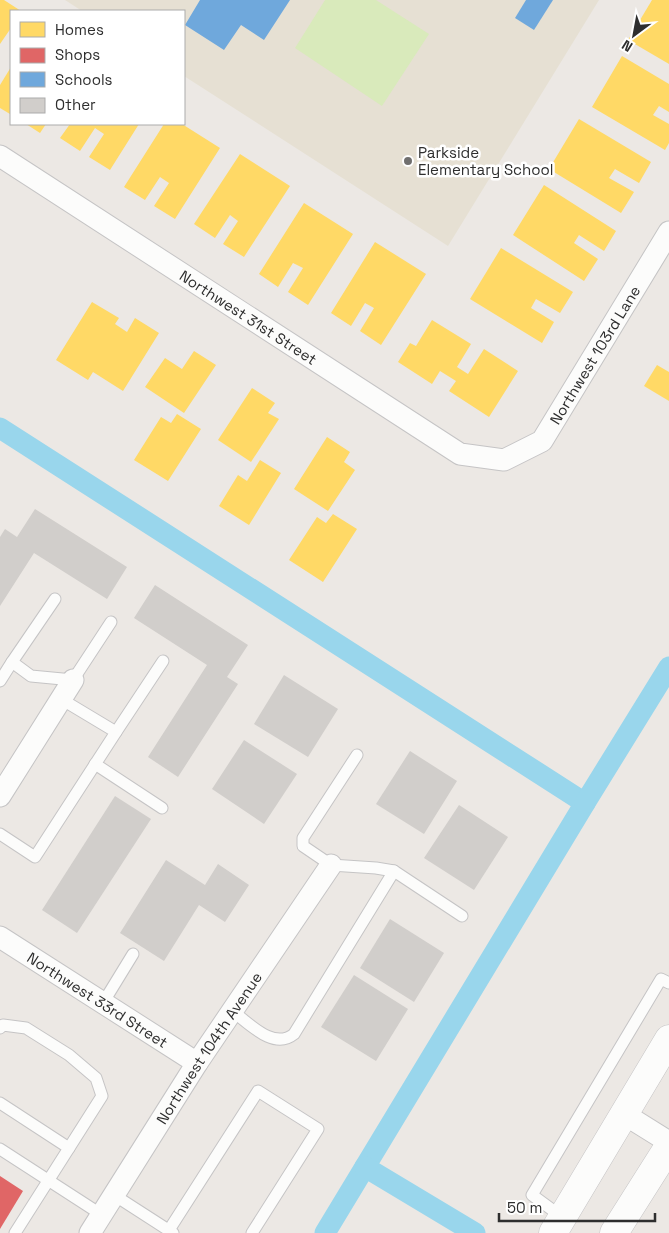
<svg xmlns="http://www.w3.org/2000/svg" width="669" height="1233" font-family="'Space Grotesk',sans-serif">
<rect width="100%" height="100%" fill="#ece8e4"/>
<polygon fill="#e6e0d3" points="65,0 599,0 448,246 184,76 184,11 82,11"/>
<polygon fill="#d9eabb" points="325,0 376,0 429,34 382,106 295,48"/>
<g fill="#ffd966">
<polygon points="0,0 4,0 21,11 11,11 11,28 0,44"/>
<polygon points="652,0 669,0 669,64 628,40"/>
<polygon points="622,56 669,84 669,112 659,106 653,115 669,124 669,143 665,150 592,107"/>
<polygon points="11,67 11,113 10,114 0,108 0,85"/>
<polygon points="579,119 651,162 639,183 615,169 609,178 634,192 621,213 549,169"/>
<polygon points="26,124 46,124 40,133"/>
<polygon points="70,124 139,124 110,170 89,157 104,134 95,128 80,151 60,138"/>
<polygon points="164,124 182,124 220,148 175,219 154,206 169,183 160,177 145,200 124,187"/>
<polygon points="240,154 290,186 244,257 223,244 238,221 230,215 215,238 194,224"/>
<polygon points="544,185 616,231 604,251 579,235 574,243 598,259 584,281 513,235"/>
<polygon points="304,203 353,234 308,305 288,292 303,268 293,263 278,287 259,274"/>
<polygon points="375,242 426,274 381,345 360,331 374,308 365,303 351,326 331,313"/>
<polygon points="501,248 573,292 560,313 536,299 531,308 554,322 542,343 470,299"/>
<polygon points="92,302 119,318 115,324 127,332 135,318 159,333 123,391 93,372 88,380 56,360"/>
<polygon points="432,320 471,344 457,367 468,374 484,349 518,371 489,417 449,391 456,381 440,371 432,384 398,362 410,343 416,346"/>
<polygon points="194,351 216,365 184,413 145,387 165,358 182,369"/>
<polygon points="657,365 669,372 669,401 644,386"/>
<polygon points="252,388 275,403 268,413 279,419 251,462 218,440"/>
<polygon points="177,414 201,429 168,481 134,460 161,417 171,423"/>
<polygon points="327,437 350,452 344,462 355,470 328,511 294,489"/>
<polygon points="260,460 281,473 249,525 219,506 238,475 247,481"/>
<polygon points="333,514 357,529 323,582 289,560 317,517 326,523"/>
</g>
<polygon fill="#e06666" points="0,1176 23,1191 0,1229"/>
<g fill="#6fa8dc">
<polygon points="200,0 290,0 264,40 241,25 224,50 185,25"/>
<polygon points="526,0 553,0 534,30 515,18"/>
</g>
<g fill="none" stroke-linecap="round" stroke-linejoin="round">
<g stroke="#99d6ec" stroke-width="21">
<polyline points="0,428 585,803 325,1233"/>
<polyline points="585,803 669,667"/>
<polyline points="365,1167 475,1233"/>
</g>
</g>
<g fill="#d1cecb">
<polygon points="35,509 127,567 107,599 34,553 0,606 0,537 5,529 17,537"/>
<polygon points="155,585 248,645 227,677 238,684 178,777 148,757 207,665 134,618"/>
<polygon points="284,675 338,709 308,757 254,724"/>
<polygon points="244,740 297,774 264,824 212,789"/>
<polygon points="410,751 457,781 424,834 376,804"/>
<polygon points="115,796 151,819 77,933 42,910"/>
<polygon points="459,805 508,837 474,890 424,858"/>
<polygon points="166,860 205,885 218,864 249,885 225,922 199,905 164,961 120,933"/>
<polygon points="390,919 444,953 414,1002 360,968"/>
<polygon points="354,975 408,1009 376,1061 321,1027"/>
</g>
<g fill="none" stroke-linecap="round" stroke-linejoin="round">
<defs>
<g id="lane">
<polyline points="55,599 12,662 31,676 73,680 111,622"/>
<polyline points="0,681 12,662"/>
<polyline points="116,732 163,661"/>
<polyline points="357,755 303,838 303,846 331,865 376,868 394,871 462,916"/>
<polyline points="95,764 162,808"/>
<polyline points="0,834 35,857 116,732 61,699"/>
<polyline points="103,1003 133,954"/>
<path d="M231 1010C248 1022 273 1051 294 1034L394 871"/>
<polyline points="0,1028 3,1025 26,1028 69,1055 96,1078 102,1096 69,1148"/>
<polyline points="0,1103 69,1148 15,1233"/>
<polyline points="0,1149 102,1215"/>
<polyline points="114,1195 173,1233"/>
<polyline points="562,1217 532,1195 661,979 669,983"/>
<polyline points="169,1230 258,1091 318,1129 252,1233"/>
</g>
<g id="street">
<path id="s1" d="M0 156 460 454 504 460 542 441 669 232"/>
<polyline points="0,796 73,680"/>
<path id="s2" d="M0 937 197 1063"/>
<polyline points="624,1114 669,1142"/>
<path id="s3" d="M90 1233 197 1063 331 865"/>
</g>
<g id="secondary">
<polyline points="553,1233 669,1039"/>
<polyline points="614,1233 669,1146"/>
</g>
</defs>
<use href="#lane" stroke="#c5c4c5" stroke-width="13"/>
<use href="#street" stroke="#c5c4c5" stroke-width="23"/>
<use href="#secondary" stroke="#c5c4c5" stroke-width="29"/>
<use href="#lane" stroke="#fcfcfb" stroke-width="11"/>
<use href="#street" stroke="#fcfcfb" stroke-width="21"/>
<use href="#secondary" stroke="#fcfcfb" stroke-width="28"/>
</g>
<circle fill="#706f6e" stroke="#fff" stroke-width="2" cx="408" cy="161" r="5"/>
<g text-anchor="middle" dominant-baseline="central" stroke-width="5" stroke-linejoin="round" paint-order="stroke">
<g font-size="15" fill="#2e2e2e" stroke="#fff" text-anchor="start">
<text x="418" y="152">Parkside<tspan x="418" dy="17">Elementary School</tspan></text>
</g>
<g font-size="15" fill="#2e2e2e" stroke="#fff">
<text stroke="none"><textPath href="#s1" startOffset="296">Northwest 31st Street</textPath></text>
<text stroke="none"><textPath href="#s1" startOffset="736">Northwest 103rd Lane</textPath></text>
<text stroke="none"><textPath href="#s2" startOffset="116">Northwest 33rd Street</textPath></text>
<text stroke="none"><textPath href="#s3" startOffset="220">Northwest 104th Avenue</textPath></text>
</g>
</g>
<rect x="10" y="10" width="175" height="115" fill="#ffffff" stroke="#ababab"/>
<rect x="20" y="22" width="25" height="15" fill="#ffd966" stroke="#ababab"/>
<text x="55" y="35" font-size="15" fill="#2e2e2e">Homes</text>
<rect x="20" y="48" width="25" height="15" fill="#e06666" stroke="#ababab"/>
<text x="55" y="60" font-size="15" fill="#2e2e2e">Shops</text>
<rect x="20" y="72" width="25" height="15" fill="#6fa8dc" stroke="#ababab"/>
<text x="55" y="85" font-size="15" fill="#2e2e2e">Schools</text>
<rect x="20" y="98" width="25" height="15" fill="#d1cecb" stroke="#ababab"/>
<text x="55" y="110" font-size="15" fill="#2e2e2e">Other</text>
<g transform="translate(634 35) rotate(212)" stroke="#ffffff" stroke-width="4" paint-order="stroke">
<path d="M0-4L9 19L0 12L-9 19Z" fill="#2e2e2e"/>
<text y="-8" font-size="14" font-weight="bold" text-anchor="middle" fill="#2e2e2e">N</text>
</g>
<path d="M499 1213v8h156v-8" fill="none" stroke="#2e2e2e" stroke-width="2.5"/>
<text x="507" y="1213" font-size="15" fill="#2e2e2e" stroke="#ffffff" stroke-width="4" paint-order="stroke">50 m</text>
</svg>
